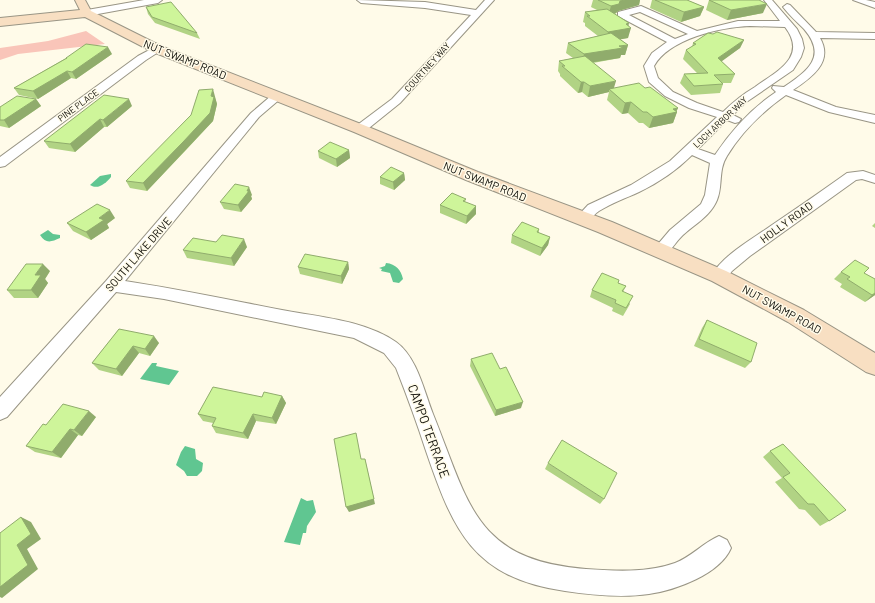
<svg xmlns="http://www.w3.org/2000/svg" width="875" height="603" font-family="Barlow,sans-serif">
<rect width="100%" height="100%" fill="#fffbe9"/>
<polygon fill="#f9c5b9" points="86,31 105,44 18,54 0,60 0,48 48,41"/>
<g fill="#60c691">
<path d="M111 174V177C105 184 98 190 90 185L100 176Z"/>
<path d="M48 230 53 234 60 235V238C51 242 46 244 40 235Z"/>
<path d="M386 263C396 264 401 270 403 279L399 283 393 282 390 273 381 271 382 269 379 268 385 266Z"/>
<polygon points="152,363 157,363 156,366 179,371 169,385 140,379"/>
<polygon points="185,446 195,449 196,459 203,463 202,471 197,476 187,476 184,471 176,465 181,452"/>
<polygon points="301,498 307,501 313,500 316,512 307,526 306,533 303,533 300,545 284,542"/>
</g>
<g fill="none" stroke-linecap="round" stroke-linejoin="round">
<defs>
<g id="street">
<polygon points="144,0 162,0 158,3 87,16 83,13 87,10"/>
<polygon points="357,0 425,2 476,10 485,0 494,0 400,103 364,132 360,133 354,129 356,126 392,99 471,15 425,8 361,3"/>
<path d="M764 0H772L797 29 802 39 804 48 801 57 793 70 745 103 733 115 741 119 739 122 735 123 727 120 698 149 715 155C731 131 752 108 776 92L772 88 773 86 784 87C807 71 828 57 804 29 797 22 789 15 783 7L787 4 790 5 816 32 875 33V39L820 38C834 62 811 78 793 90L836 107 875 115V123L829 112 786 95C763 111 741 133 727 156 718 170 723 186 717 200 710 217 693 225 681 237 676 242 672 249 667 253 663 256 660 255 656 254L653 250 670 230 701 204 705 195 710 163 692 155C677 170 658 183 639 192 626 198 612 203 599 211 591 216 589 226 577 222L575 219 588 205 631 185 670 161 717 117 689 108 665 96 649 82 644 66 652 53 667 42 618 16V12L641 6 697 31 738 21H780ZM640 12 688 34 675 39 629 15ZM750 26 785 27C808 57 777 71 755 87 743 94 733 102 723 112L697 103 673 92 658 78 654 66C669 39 720 27 750 26Z"/>
<polygon points="853,0 866,0 875,2 875,8"/>
<polygon points="157,46 162,49 160,51 146,60 5,166 0,167 0,157 138,56"/>
<path d="M276 94 282 97 280 99 259 117 125 281C178 289 230 300 282 310 319 317 364 320 396 342 417 357 424 391 433 414 469 503 474 560 586 569 615 571 647 573 675 563 691 557 703 543 719 536L727 540 731 548C720 574 676 590 649 594 622 598 592 595 565 591 473 578 453 530 426 451 417 423 407 396 396 368L384 353 354 338 164 299 116 292 7 417 0 420V397L106 281 251 113 272 95Z"/>
<path d="M863 171 875 175V183L862 179 856 180 750 256 732 271 725 280 719 282 713 280 711 276C724 254 751 240 772 225 797 208 822 191 847 173Z"/>
</g>
<polygon id="secondary" points="75,0 85,0 91,11 161,46 366,126 478,172 612,222 726,271 804,310 875,353 875,375 866,372 788,322 712,281 598,232 466,180 354,132 153,52 85,17 0,26 0,18 80,10"/>
</defs>
<use href="#street" stroke="#999585" stroke-width="2"/>
<use href="#secondary" stroke="#999585" stroke-width="2"/>
<use href="#street" fill="#fff" fill-rule="evenodd"/>
<use href="#secondary" fill="#f8dfc2" fill-rule="evenodd"/>
</g>
<g fill="#b1d384">
<polygon points="593,0 640,0 639,5 618,11 615,14 629,26 628,38 620,39 628,45 625,55 621,55 620,58 593,63 614,88 645,88 678,108 676,112 677,112 673,123 649,128 643,123 639,123 628,113 622,114 607,100 609,92 588,97 582,92 578,93 560,76 560,74 558,71 559,61 573,58 566,53 568,43 598,36 585,26 585,23 583,22 585,12 597,10 591,7"/>
<polygon points="652,0 687,0 704,7 700,16 681,22 650,8"/>
<polygon points="709,0 763,13 727,20 706,10"/>
<polygon points="146,7 197,33 200,39 155,23 148,14"/>
<polygon points="713,34 744,40 740,48 721,61 735,74 731,83 722,83 723,84 720,93 691,95 680,83 684,74 697,73 683,59 686,50 692,47 693,43"/>
<polygon points="112,54 76,79 71,78 38,99 19,95 14,88 66,58"/>
<polygon points="215,97 215,98 217,104 213,121 186,150 147,191 130,188 126,181"/>
<polygon points="36,99 41,106 9,128 0,126 0,107"/>
<polygon points="132,106 107,127 104,127 75,152 49,148 44,141"/>
<polygon points="349,150 350,158 337,167 319,158 318,151"/>
<polygon points="404,173 405,180 394,190 380,184 380,177"/>
<polygon points="252,195 251,196 252,199 241,212 224,209 220,202"/>
<polygon points="466,199 465,202 476,214 466,224 440,213 440,205"/>
<polygon points="115,218 107,224 109,228 91,240 73,231 67,223"/>
<polygon points="875,223 875,228 872,226"/>
<polygon points="539,229 539,233 550,237 548,245 540,256 511,243 512,235"/>
<polygon points="247,247 234,266 187,258 183,250"/>
<polygon points="348,262 349,269 342,284 300,274 298,267"/>
<polygon points="50,271 45,279 48,283 38,298 14,298 7,290"/>
<polygon points="841,272 864,273 875,279 875,295 865,302 840,287 842,284 834,279"/>
<polygon points="618,283 626,286 623,292 630,304 623,316 612,311 613,308 590,297 592,290"/>
<polygon points="707,320 751,362 745,368 694,346 702,328"/>
<polygon points="119,329 159,343 150,356 139,353 122,376 99,370 92,363"/>
<polygon points="471,359 500,369 521,408 495,416 470,366"/>
<polygon points="282,396 286,403 276,424 256,421 248,439 216,433 212,426 213,423 203,421 198,414 262,397"/>
<polygon points="96,417 82,436 78,435 61,458 35,452 26,446 46,425"/>
<polygon points="783,444 829,521 820,526 805,510 799,509 775,482 782,478 763,457 770,451"/>
<polygon points="548,463 604,499 600,504 545,469"/>
</g>
<g fill="#90ac6c">
<polygon points="625,0 640,0 639,5 618,11 616,13 608,16 611,6 620,1"/>
<polygon points="767,4 763,13 727,20 731,10"/>
<polygon points="704,7 700,16 681,22 684,12"/>
<polygon points="629,23 628,28 631,28 628,38 606,42 608,32"/>
<polygon points="744,40 740,48 714,67 718,58"/>
<polygon points="628,45 625,55 621,55 620,58 582,64 584,54"/>
<polygon points="108,47 112,54 76,79 72,72"/>
<polygon points="67,71 71,78 38,99 33,91"/>
<polygon points="616,81 613,91 609,89 609,92 588,97 590,86"/>
<polygon points="581,82 584,82 582,92 578,93"/>
<polygon points="213,89 217,104 213,121 147,191 143,183 211,96"/>
<polygon points="36,99 41,106 9,128 4,120"/>
<polygon points="129,99 132,106 107,127 103,120"/>
<polygon points="631,102 628,113 622,114 625,103"/>
<polygon points="678,108 676,112 677,112 673,123 649,128 653,117 673,109"/>
<polygon points="100,119 104,127 75,152 70,144"/>
<polygon points="349,150 350,158 337,167 336,159"/>
<polygon points="404,173 405,180 394,190 393,182"/>
<polygon points="249,187 252,195 251,196 252,199 241,212 238,205"/>
<polygon points="476,206 476,214 466,224 467,216"/>
<polygon points="110,210 115,218 107,224 109,228 91,240 86,232 99,218"/>
<polygon points="550,237 548,245 540,256 542,248"/>
<polygon points="244,239 247,247 234,266 231,258"/>
<polygon points="348,262 349,269 342,284 341,276"/>
<polygon points="43,264 50,271 45,279 48,283 38,298 31,290 35,275"/>
<polygon points="875,293 875,295 865,302 872,295"/>
<polygon points="154,336 159,343 150,356 145,349"/>
<polygon points="133,346 139,353 122,376 116,369"/>
<polygon points="282,396 286,403 276,424 272,418"/>
<polygon points="523,402 521,408 495,416 496,410"/>
<polygon points="89,411 96,417 82,436 74,430"/>
<polygon points="253,414 256,421 248,439 243,433"/>
<polygon points="70,429 78,435 61,458 52,452"/>
<polygon points="365,459 375,504 349,512 346,507"/>
<polygon points="21,517 31,522 41,539 27,549 38,569 2,598 0,597 0,587 17,545"/>
</g>
<g fill="#cef59a" stroke="#90ac6c">
<polygon points="598,0 625,0 620,1 619,4 611,6"/>
<polygon points="655,0 687,0 704,7 684,12"/>
<polygon points="709,0 759,0 767,4 731,10"/>
<polygon points="171,2 197,33 152,17 146,7"/>
<polygon points="607,9 629,23 626,24 631,28 608,32 587,16 590,16 585,12"/>
<polygon points="717,32 744,40 718,58 735,74 714,75 723,84 694,86 684,74 708,73 686,50 696,44 693,43 708,33 713,34"/>
<polygon points="611,33 628,45 619,46 623,48 584,54 568,43"/>
<polygon points="86,44 108,47 72,72 67,71 33,91 14,88 67,58 66,58"/>
<polygon points="585,56 616,81 590,86 584,82 581,82 562,66 565,66 559,61"/>
<polygon points="639,83 645,88 650,87 678,108 673,109 677,112 653,117 647,112 643,112 631,102 625,103 609,89"/>
<polygon points="213,89 211,96 214,97 210,113 183,142 143,183 126,181 191,115 199,90"/>
<polygon points="104,95 129,99 103,120 100,119 70,144 44,141"/>
<polygon points="17,96 36,99 4,120 0,120 0,107"/>
<polygon points="330,142 349,150 336,159 318,151"/>
<polygon points="391,167 404,173 393,182 380,177"/>
<polygon points="235,184 249,187 247,191 249,191 238,205 220,202"/>
<polygon points="452,193 466,199 463,201 476,206 467,216 440,205"/>
<polygon points="97,204 110,210 99,218 104,220 86,232 67,223"/>
<polygon points="522,222 539,229 537,232 550,237 542,248 512,235"/>
<polygon points="222,235 244,239 231,258 183,250 193,238 216,242"/>
<polygon points="305,254 348,262 341,276 298,267"/>
<polygon points="855,260 869,268 864,273 875,279 875,293 872,295 847,279 850,277 841,272"/>
<polygon points="26,264 43,264 35,275 41,275 31,290 7,290"/>
<polygon points="602,273 619,280 618,283 626,286 622,291 633,296 626,308 615,303 616,300 592,290"/>
<polygon points="707,320 757,343 751,362 699,339"/>
<polygon points="119,329 154,336 145,349 133,346 116,369 92,363"/>
<polygon points="492,353 500,369 506,367 523,402 496,410 471,359"/>
<polygon points="213,387 262,397 264,392 282,396 272,418 253,414 243,433 212,426 216,418 198,414"/>
<polygon points="63,404 89,411 74,430 70,429 52,452 26,446 43,424 46,425"/>
<polygon points="356,433 361,459 365,459 374,499 346,507 334,439"/>
<polygon points="562,440 617,473 604,499 548,463"/>
<polygon points="783,444 846,510 829,521 814,504 808,504 783,477 790,473 770,451"/>
<polygon points="21,517 31,534 17,545 28,565 0,587 0,533"/>
</g>
<g text-anchor="middle" dominant-baseline="central" stroke-width="3" stroke-linejoin="round" paint-order="stroke">
<g font-size="9" fill="#0f0e08" stroke="#fffbe9">
<text transform="translate(427 67) rotate(-48)">COURTNEY WAY</text>
<text transform="translate(78 105) rotate(-36)">PINE PLACE</text>
<text transform="translate(720 122) rotate(-43)">LOCH ARBOR WAY</text>
</g>
<g font-size="11" fill="#0f0e08" stroke="#fffbe9">
<text transform="translate(185 59) rotate(22)">NUT SWAMP ROAD</text>
<text transform="translate(485 181) rotate(22)">NUT SWAMP ROAD</text>
<text transform="translate(786 222) rotate(-36)">HOLLY ROAD</text>
<text transform="translate(138 254) rotate(-49)">SOUTH LAKE DRIVE</text>
<text transform="translate(782 309) rotate(29)">NUT SWAMP ROAD</text>
</g>
<g font-size="13" fill="#0f0e08" stroke="#fffbe9">
<text transform="translate(429 431) rotate(70)">CAMPO TERRACE</text>
</g>
</g>
</svg>
